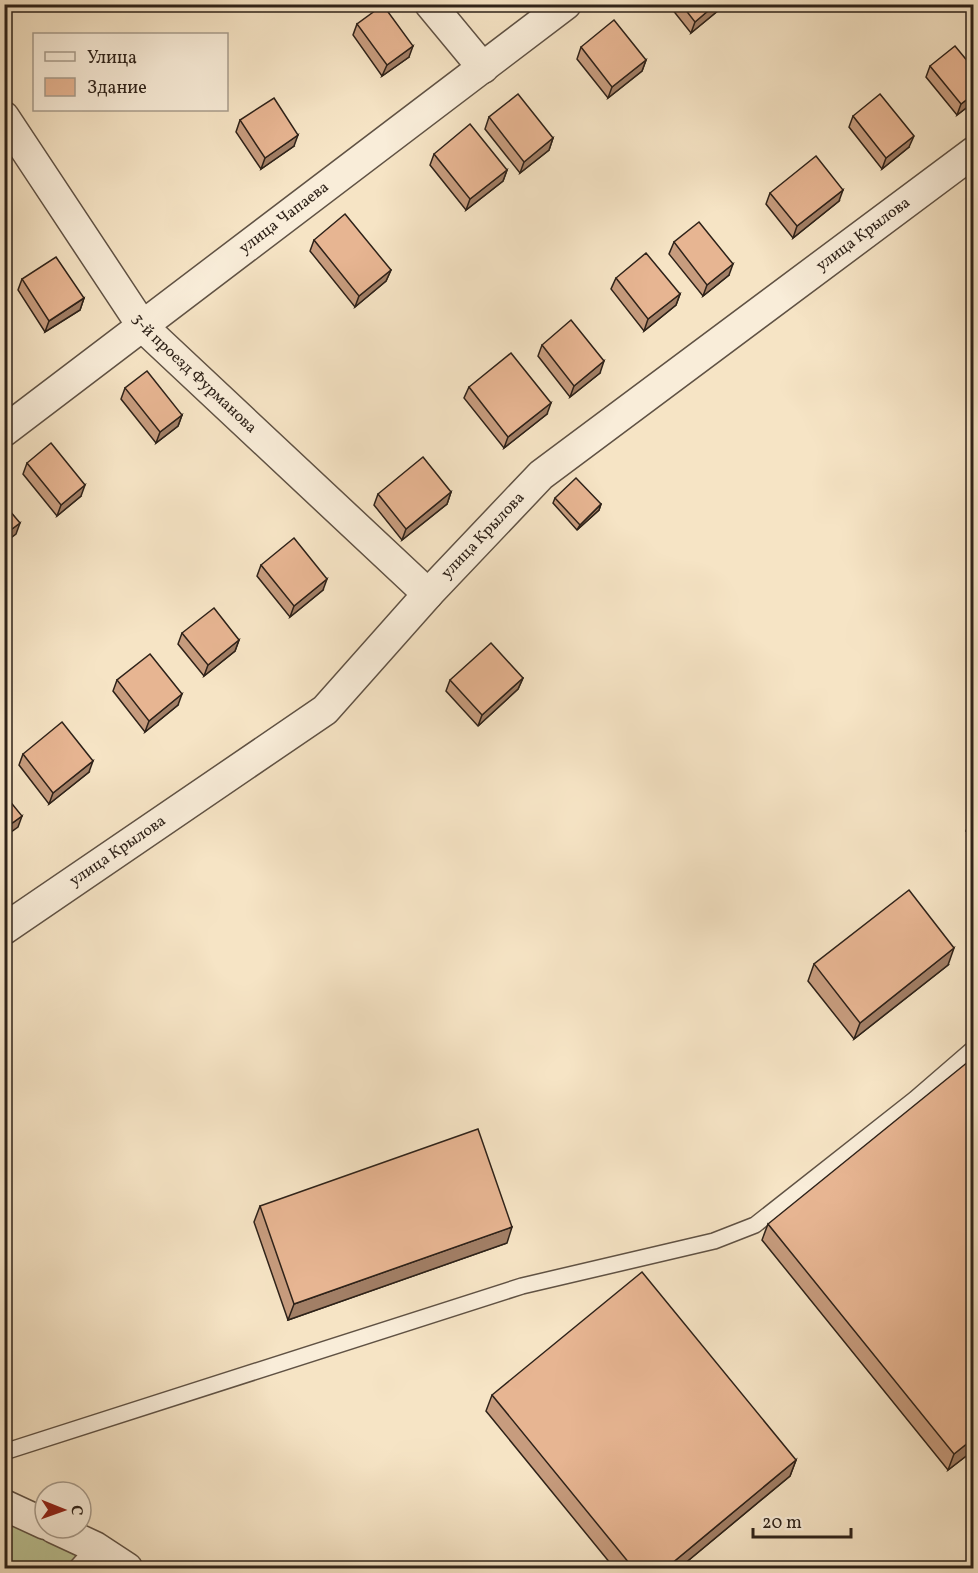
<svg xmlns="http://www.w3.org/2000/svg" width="978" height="1573" font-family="Vollkorn,serif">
<rect width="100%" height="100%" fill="#f6e4c5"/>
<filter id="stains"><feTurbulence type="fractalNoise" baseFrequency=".00333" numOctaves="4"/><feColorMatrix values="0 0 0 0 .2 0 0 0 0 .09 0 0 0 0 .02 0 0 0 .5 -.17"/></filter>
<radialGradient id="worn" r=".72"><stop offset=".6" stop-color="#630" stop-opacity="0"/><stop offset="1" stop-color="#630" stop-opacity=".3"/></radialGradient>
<polygon fill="#bcc495" stroke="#757357" stroke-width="1.5" points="4,1518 58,1539 98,1568 5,1568"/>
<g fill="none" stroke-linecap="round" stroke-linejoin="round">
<defs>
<g id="service">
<polyline points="4,1452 522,1286 714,1241 755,1225 915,1099 974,1048"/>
<polyline points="76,1568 95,1547"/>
</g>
<g id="minor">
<polyline points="430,4 483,68"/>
<path id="s1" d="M4 117 143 327 428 594"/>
<path id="s2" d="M4 431 566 4"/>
<path id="s3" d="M4 929 325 710 428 594 541 475 974 152"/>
<polyline points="4,1505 45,1524"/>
<polyline points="54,1528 95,1547 127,1568"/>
</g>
</defs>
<use href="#service" stroke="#605244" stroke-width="18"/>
<use href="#minor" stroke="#605244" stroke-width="33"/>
<use href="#service" stroke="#f9edd9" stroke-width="15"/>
<use href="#minor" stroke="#f9edd9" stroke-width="30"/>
</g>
<g fill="#c79c7e" stroke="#2e2219" stroke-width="1.5">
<polygon points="668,4 722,4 720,9 691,33"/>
<polygon points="357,24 409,57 382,76 353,35"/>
<polygon points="581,47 646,60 642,71 608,98 577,59"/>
<polygon points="930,66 974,69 974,102 957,115 926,77"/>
<polygon points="853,116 909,147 882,169 849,127"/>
<polygon points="489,117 553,138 549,150 520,173 485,129"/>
<polygon points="240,120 294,146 261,169 236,132"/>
<polygon points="434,154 507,170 503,181 466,210 430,165"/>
<polygon points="770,193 839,201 793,238 766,204"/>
<polygon points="314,240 391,270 386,281 355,307 310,251"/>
<polygon points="674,242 729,275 703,296 669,254"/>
<polygon points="616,278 680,294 676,305 644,331 611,289"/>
<polygon points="22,279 84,298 80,310 45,332 18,290"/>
<polygon points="542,345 600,373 570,397 538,356"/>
<polygon points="469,387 547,414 504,448 464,398"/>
<polygon points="125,388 182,415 178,426 156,443 121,399"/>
<polygon points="27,463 81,496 57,516 23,474"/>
<polygon points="451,492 447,504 402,540 374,505 378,494"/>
<polygon points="555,498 601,504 599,510 577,530 553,503"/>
<polygon points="261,565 323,590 290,617 257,576"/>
<polygon points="182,633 239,640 235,651 204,676 178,644"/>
<polygon points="523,678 518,689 478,726 446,691 450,680"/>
<polygon points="117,680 178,705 145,732 113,691"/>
<polygon points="23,754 89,772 49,804 19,765"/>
<polygon points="974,814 974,840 966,831 972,815"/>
<polygon points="814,964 948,965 854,1039 808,981"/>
<polygon points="260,1206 507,1243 288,1320 254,1222"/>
<polygon points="768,1224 974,1450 948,1470 762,1240"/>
<polygon points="492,1395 796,1460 790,1476 678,1569 615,1569 486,1411"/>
</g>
<g fill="#a27f66" stroke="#2e2219" stroke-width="1.5">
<polygon points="716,4 722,4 720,9 691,33 695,22"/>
<polygon points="413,46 409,57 382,76 387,65"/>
<polygon points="646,60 642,71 608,98 612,87"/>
<polygon points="974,94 974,102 957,115 961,104"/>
<polygon points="298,135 294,146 261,169 265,158"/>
<polygon points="914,136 909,147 882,169 886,158"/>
<polygon points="553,138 549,150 520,173 524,162"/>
<polygon points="507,170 503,181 466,210 470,199"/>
<polygon points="843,190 839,201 793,238 797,226"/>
<polygon points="733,264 729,275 703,296 707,285"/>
<polygon points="391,270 386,281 355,307 359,296"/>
<polygon points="680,294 676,305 644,331 648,319"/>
<polygon points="84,298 80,310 45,332 49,321"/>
<polygon points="604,361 600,373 570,397 574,386"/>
<polygon points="551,403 547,414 504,448 508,437"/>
<polygon points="182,415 178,426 156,443 160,432"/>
<polygon points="85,485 81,496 57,516 61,505"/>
<polygon points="451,492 447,504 402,540 406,529"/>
<polygon points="601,504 599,510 577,530 580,525"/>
<polygon points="20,523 16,534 4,543 4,535"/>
<polygon points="327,579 323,590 290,617 294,606"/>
<polygon points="239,640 235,651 204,676 208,665"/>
<polygon points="523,678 518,689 478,726 482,715"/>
<polygon points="182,694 178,705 145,732 149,721"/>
<polygon points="93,761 89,772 49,804 53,793"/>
<polygon points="22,816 18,827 4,837 4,829"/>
<polygon points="954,948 948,965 854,1039 860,1023"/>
<polygon points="512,1227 507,1243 288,1320 294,1304"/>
<polygon points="974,1438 974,1450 948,1470 954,1454"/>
<polygon points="796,1460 790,1476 678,1569 665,1569"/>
</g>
<g fill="#e7b592" stroke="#2e2219" stroke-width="1.5">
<polygon points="681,4 716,4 695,22"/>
<polygon points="383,5 413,46 387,65 357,24"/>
<polygon points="614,20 646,60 612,87 581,47"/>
<polygon points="955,46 974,69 974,94 961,104 930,66"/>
<polygon points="518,94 553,138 524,162 489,117"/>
<polygon points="880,94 914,136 886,158 853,116"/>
<polygon points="274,98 298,135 265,158 240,120"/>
<polygon points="470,124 507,170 470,199 434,154"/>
<polygon points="816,156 843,190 797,226 770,193"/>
<polygon points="345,214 391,270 359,296 314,240"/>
<polygon points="699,222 733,264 707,285 674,242"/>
<polygon points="646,253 680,294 648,319 616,278"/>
<polygon points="56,257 84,298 49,321 22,279"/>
<polygon points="571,320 604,361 574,386 542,345"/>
<polygon points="511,353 551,403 508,437 469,387"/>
<polygon points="147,371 182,415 160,432 125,388"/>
<polygon points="51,443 85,485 61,505 27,463"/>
<polygon points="423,457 451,492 406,529 378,494"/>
<polygon points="576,478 601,504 580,525 555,498"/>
<polygon points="4,504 20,523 4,535"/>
<polygon points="294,538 327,579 294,606 261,565"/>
<polygon points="214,608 239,640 208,665 182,633"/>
<polygon points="491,643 523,678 482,715 450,680"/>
<polygon points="150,654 182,694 149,721 117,680"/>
<polygon points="62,722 93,761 53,793 23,754"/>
<polygon points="4,794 22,816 4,829"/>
<polygon points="909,890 954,948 860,1023 814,964"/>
<polygon points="974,1057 974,1438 954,1454 768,1224"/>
<polygon points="478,1129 512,1227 294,1304 260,1206"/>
<polygon points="642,1272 796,1460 665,1569 634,1569 492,1395"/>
</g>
<g text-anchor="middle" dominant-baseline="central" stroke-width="4.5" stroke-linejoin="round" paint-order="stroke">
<g font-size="16" fill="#2e2219" stroke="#f9edd9">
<text stroke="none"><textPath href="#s2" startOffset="352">улица Чапаева</textPath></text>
<text stroke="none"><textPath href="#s3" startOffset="1110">улица Крылова</textPath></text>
<text stroke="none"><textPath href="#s1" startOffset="321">3-й проезд Фурманова</textPath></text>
<text stroke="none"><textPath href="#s3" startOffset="624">улица Крылова</textPath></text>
<text stroke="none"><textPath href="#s3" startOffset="138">улица Крылова</textPath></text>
</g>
</g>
<rect width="978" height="1573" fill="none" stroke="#f6e4c5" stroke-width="24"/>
<rect x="6" y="6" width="966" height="1561" fill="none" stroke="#2e2219" stroke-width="3"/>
<rect x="12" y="12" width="954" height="1549" fill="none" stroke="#2e2219" stroke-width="1.5"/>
<rect x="33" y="33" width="195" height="78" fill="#f9edd9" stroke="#a89c8c" stroke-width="1.5"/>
<rect x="45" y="52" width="30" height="9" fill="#f9edd9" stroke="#a89c8c" stroke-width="1.5"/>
<text x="87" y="63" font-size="18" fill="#2e2219">Улица</text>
<rect x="45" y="78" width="30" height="18" fill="#e7b592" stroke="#a89c8c" stroke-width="1.5"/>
<text x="87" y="93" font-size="18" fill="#2e2219">Здание</text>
<g transform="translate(63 1510) rotate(91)"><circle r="28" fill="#f9edd9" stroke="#a89c8c" stroke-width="1.5"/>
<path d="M0-4.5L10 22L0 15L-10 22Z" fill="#8f2418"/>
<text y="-9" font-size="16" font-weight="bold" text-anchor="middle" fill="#2e2219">С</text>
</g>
<path d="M753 1528v9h98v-9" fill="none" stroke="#2e2219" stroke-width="3"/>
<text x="762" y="1528" font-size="18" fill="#2e2219" stroke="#f9edd9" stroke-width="4.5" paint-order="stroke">20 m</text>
<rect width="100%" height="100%" filter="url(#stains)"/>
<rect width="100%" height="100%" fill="url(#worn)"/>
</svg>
